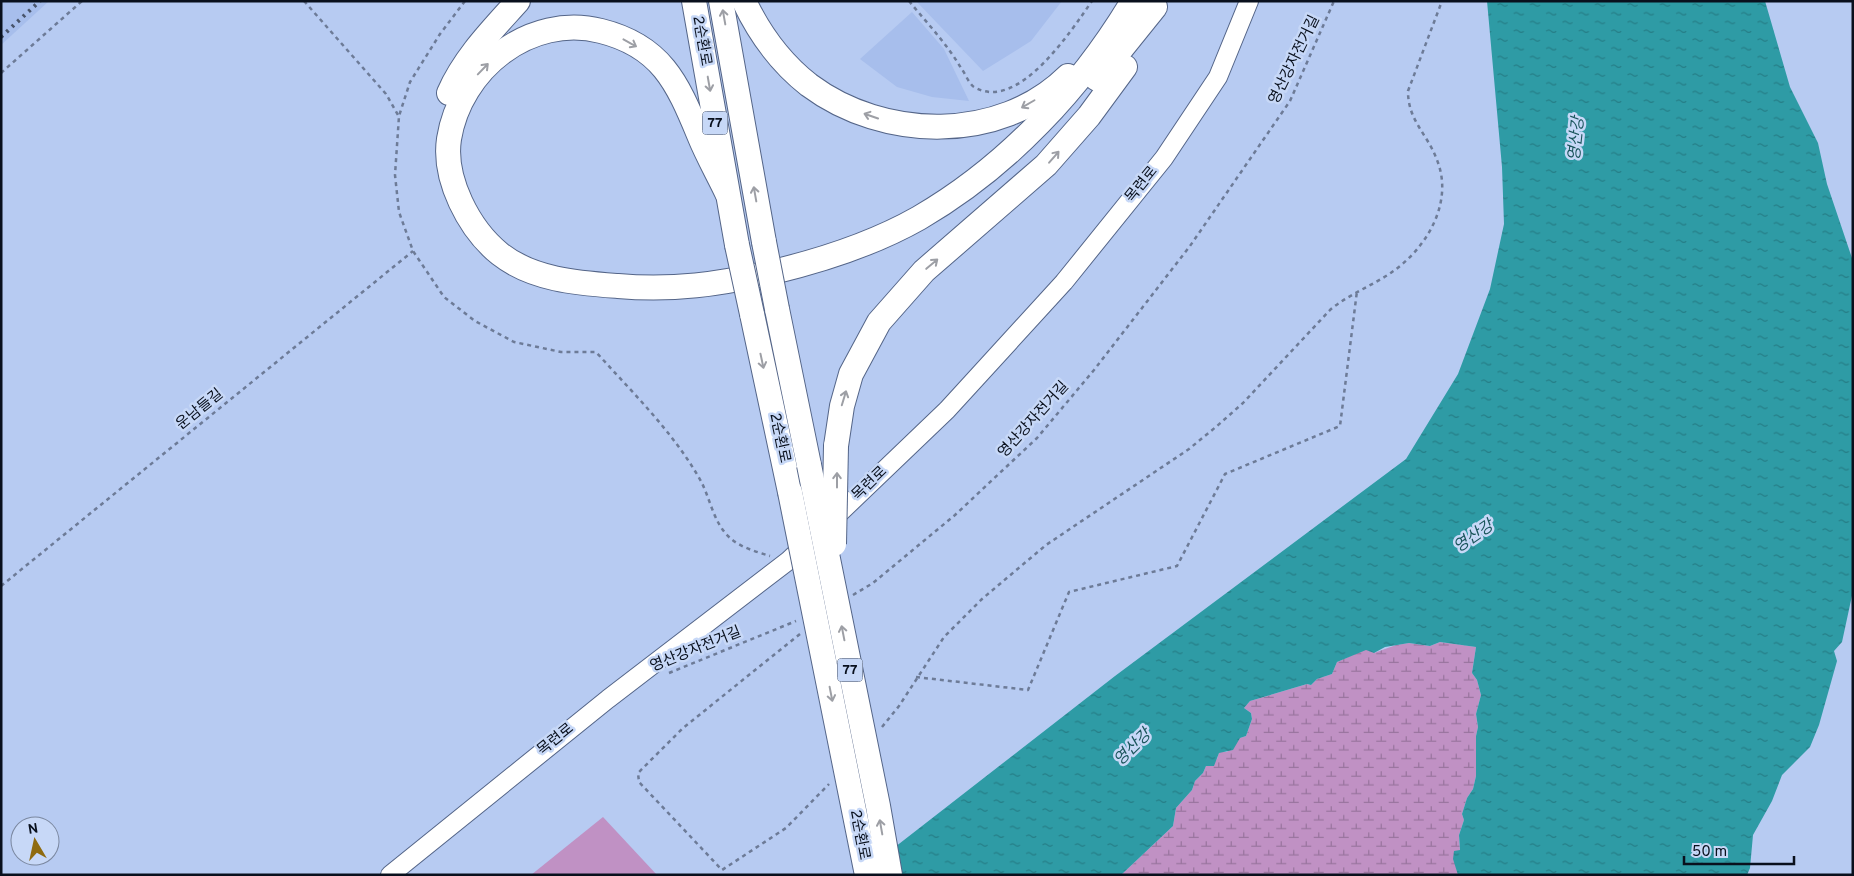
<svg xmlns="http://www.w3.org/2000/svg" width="1854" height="876" font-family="Overpass,'Noto Sans KR',sans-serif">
<defs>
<pattern id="wetland-marsh" width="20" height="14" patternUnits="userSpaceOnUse" patternTransform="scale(1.25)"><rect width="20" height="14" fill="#c091c4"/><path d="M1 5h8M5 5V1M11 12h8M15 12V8" fill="none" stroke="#9a759f"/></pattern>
<pattern id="water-ripples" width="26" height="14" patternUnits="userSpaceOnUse" patternTransform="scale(1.25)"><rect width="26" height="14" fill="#2e9ba5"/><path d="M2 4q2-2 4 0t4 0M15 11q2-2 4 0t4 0" fill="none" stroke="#257d86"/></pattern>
</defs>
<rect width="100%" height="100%" fill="#b7cbf2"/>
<g fill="#a7beec">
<polygon points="1,1 49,1 1,45"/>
<polygon points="916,1 1062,1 1031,41 983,71"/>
<polygon points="912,12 944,49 969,101 932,97 897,87 860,59"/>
</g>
<polygon fill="url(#wetland-marsh)" points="1440,642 1476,647 1472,673 1477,680 1481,695 1476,714 1478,727 1476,736 1476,776 1473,789 1467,798 1462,814 1464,820 1459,835 1460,851 1454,851 1458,875 1121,875 1173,826 1176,808 1192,790 1195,781 1203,773 1206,766 1217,759 1219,752 1227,752 1240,738 1246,736 1252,719 1251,713 1244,708 1250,701 1307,684 1311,685 1317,679 1332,674 1337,662 1366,649 1374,653 1396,645 1409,643 1430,646"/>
<polygon fill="#c091c4" points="603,817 657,875 531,875"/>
<polygon fill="url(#water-ripples)" points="1487,1 1765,1 1790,87 1818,143 1827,184 1853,261 1853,591 1842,642 1834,651 1837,661 1819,725 1810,747 1782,775 1772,801 1753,835 1750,868 1747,875 1458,875 1453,859 1454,851 1460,850 1459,835 1464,820 1462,814 1467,798 1473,789 1476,776 1476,736 1478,727 1476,714 1481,695 1477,680 1472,673 1476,647 1440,642 1430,646 1409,643 1385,647 1374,653 1366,650 1337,662 1332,674 1317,679 1311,685 1307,684 1250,701 1244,708 1251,713 1252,719 1246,736 1240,738 1233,750 1219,753 1214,766 1206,766 1203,773 1195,781 1192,790 1176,808 1173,826 1121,875 859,875 1115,676 1406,459 1458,374 1490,289 1504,224 1502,167"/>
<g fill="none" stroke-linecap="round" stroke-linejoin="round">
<defs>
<g id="tertiary">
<polyline points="829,523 947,410 1064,282 1164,158 1218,77 1249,1"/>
<polyline points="390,875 608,699 788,561 808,542"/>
</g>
<g id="trunk">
<polyline points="694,1 737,245"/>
<polyline points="721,1 764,242"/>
<path d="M744 1C759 33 781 63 809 85 884 141 1000 143 1068 76"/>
<polyline points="1097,79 1155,7"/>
<path d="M449 93C465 57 492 30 518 1"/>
<path d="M727 193C718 174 707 155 699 135 677 82 661 46 601 31 530 13 460 69 449 139 443 179 469 229 500 254 533 280 578 283 618 286 673 291 719 284 773 272 823 260 875 243 919 218 1007 167 1081 88 1133 1"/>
<polyline points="777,309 809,465"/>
<polyline points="752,314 790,492"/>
<polyline points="836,446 842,406 851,374 879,322 924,271 1046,165 1089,116 1125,67"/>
</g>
</defs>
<use href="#tertiary" stroke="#546588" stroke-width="20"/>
<use href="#trunk" stroke="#546588" stroke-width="26"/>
<g stroke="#6d7b97" stroke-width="2.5" stroke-dasharray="4 4" stroke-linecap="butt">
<polyline points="304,1 386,94 398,115"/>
<path d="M465 1 440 34 410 82 399 116 395 175 399 212 413 251 444 297 475 321 514 342 561 352H596C632 392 671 430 698 476 710 495 712 521 729 537 739 547 757 552 770 556"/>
<path d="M909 1C927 23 947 44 961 68 965 73 969 84 974 87 1018 113 1071 31 1092 1"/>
<polyline points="1,73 82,1"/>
<polyline points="1,586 413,251"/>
<polyline points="853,595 873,583 955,515 1037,438 1094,370 1190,246 1290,101 1334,1"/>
<polyline points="800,634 683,728 638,773 639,782 722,870 786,828 829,784"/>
<polyline points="669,673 796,621"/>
<polyline points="916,677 1028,690 1069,592 1177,566 1225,474 1340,426 1357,291"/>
<path d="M882 727 899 706 944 637 982 599 1046 545 1189 449 1217 426 1243 403 1330 310C1349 294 1372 286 1392 272 1427 248 1454 202 1437 160 1427 133 1408 121 1408 91L1442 1"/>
</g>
<use href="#tertiary" stroke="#fff" stroke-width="18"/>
<use href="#trunk" stroke="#fff" stroke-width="24"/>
<polyline stroke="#49556c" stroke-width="4" stroke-dasharray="2.5 5" stroke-linecap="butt" points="1,37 40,1"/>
<defs>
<g id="trunk-bridge">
<polyline points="764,242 777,309"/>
<polyline points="737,245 752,314"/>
<polyline points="809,465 878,806 890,875"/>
<polyline points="790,492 867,875"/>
<polyline points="834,544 836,446"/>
</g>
</defs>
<use href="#trunk-bridge" stroke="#546588" stroke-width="26" stroke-linecap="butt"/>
<use href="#trunk-bridge" stroke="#fff" stroke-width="24"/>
</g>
<defs><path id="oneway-shaft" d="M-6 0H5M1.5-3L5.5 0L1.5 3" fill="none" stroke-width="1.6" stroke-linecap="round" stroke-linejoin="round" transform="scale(1.25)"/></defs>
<g stroke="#9d9fa5">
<use href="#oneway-shaft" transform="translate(724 17) rotate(-100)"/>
<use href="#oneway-shaft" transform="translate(630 43) rotate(29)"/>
<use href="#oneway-shaft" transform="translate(483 69) rotate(-46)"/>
<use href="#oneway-shaft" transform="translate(709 84) rotate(80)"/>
<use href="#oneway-shaft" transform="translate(1028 104) rotate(150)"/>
<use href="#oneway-shaft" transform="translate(871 116) rotate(-161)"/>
<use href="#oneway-shaft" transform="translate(1054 157) rotate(-49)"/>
<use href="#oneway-shaft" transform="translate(755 194) rotate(-100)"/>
<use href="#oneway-shaft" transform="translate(932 264) rotate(-40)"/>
<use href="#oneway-shaft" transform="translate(762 361) rotate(78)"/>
<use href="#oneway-shaft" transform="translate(844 398) rotate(-73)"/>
<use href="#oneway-shaft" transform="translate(837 480) rotate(-90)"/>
<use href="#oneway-shaft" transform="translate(843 633) rotate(-101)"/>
<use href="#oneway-shaft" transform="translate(831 694) rotate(79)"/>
<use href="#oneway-shaft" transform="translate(881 827) rotate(-100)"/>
</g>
<g text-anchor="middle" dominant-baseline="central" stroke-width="5" stroke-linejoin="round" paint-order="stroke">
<g fill="#c7d8f7" stroke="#424c5e" stroke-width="1">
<rect x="702.5" y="111.5" width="25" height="23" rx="4"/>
<rect x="837.5" y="658.5" width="25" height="23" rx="4"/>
</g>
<g font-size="14" font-weight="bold" fill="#09101d">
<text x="715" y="123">77</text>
<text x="850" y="670">77</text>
</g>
<g font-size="15" fill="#09101d" stroke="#c7d8f7">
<text transform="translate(701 41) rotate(80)">2순환로</text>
<text transform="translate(1295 60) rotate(-64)">영산강자전거길</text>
<text transform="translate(1142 185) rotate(-51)">목련로</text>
<text transform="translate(200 410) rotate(-39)">운남들길</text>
<text transform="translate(1034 420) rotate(-48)">영산강자전거길</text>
<text transform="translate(779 438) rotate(78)">2순환로</text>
<text transform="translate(870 484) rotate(-44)">목련로</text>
<text transform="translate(696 650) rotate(-22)">영산강자전거길</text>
<text transform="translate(556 740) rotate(-39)">목련로</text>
<text transform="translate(859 835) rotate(79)">2순환로</text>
</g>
<g font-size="16" font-style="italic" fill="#1a555b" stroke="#c7d8f7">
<text transform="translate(1577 139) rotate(-84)">영산강</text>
<text transform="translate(1474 537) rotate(-34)">영산강</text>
<text transform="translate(1133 748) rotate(-44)">영산강</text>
</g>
</g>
<rect width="1854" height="876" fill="none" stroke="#09101d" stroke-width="5"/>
<g transform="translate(35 841) rotate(351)"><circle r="24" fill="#c7d8f7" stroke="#7b88a0"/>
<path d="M0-4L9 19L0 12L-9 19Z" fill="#8f6b0f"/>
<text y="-8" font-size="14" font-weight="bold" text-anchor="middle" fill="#09101d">N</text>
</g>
<path d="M1684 856v8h110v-8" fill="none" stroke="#09101d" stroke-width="2.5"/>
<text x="1692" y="856" font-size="15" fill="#09101d" stroke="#c7d8f7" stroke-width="4" paint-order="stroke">50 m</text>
</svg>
